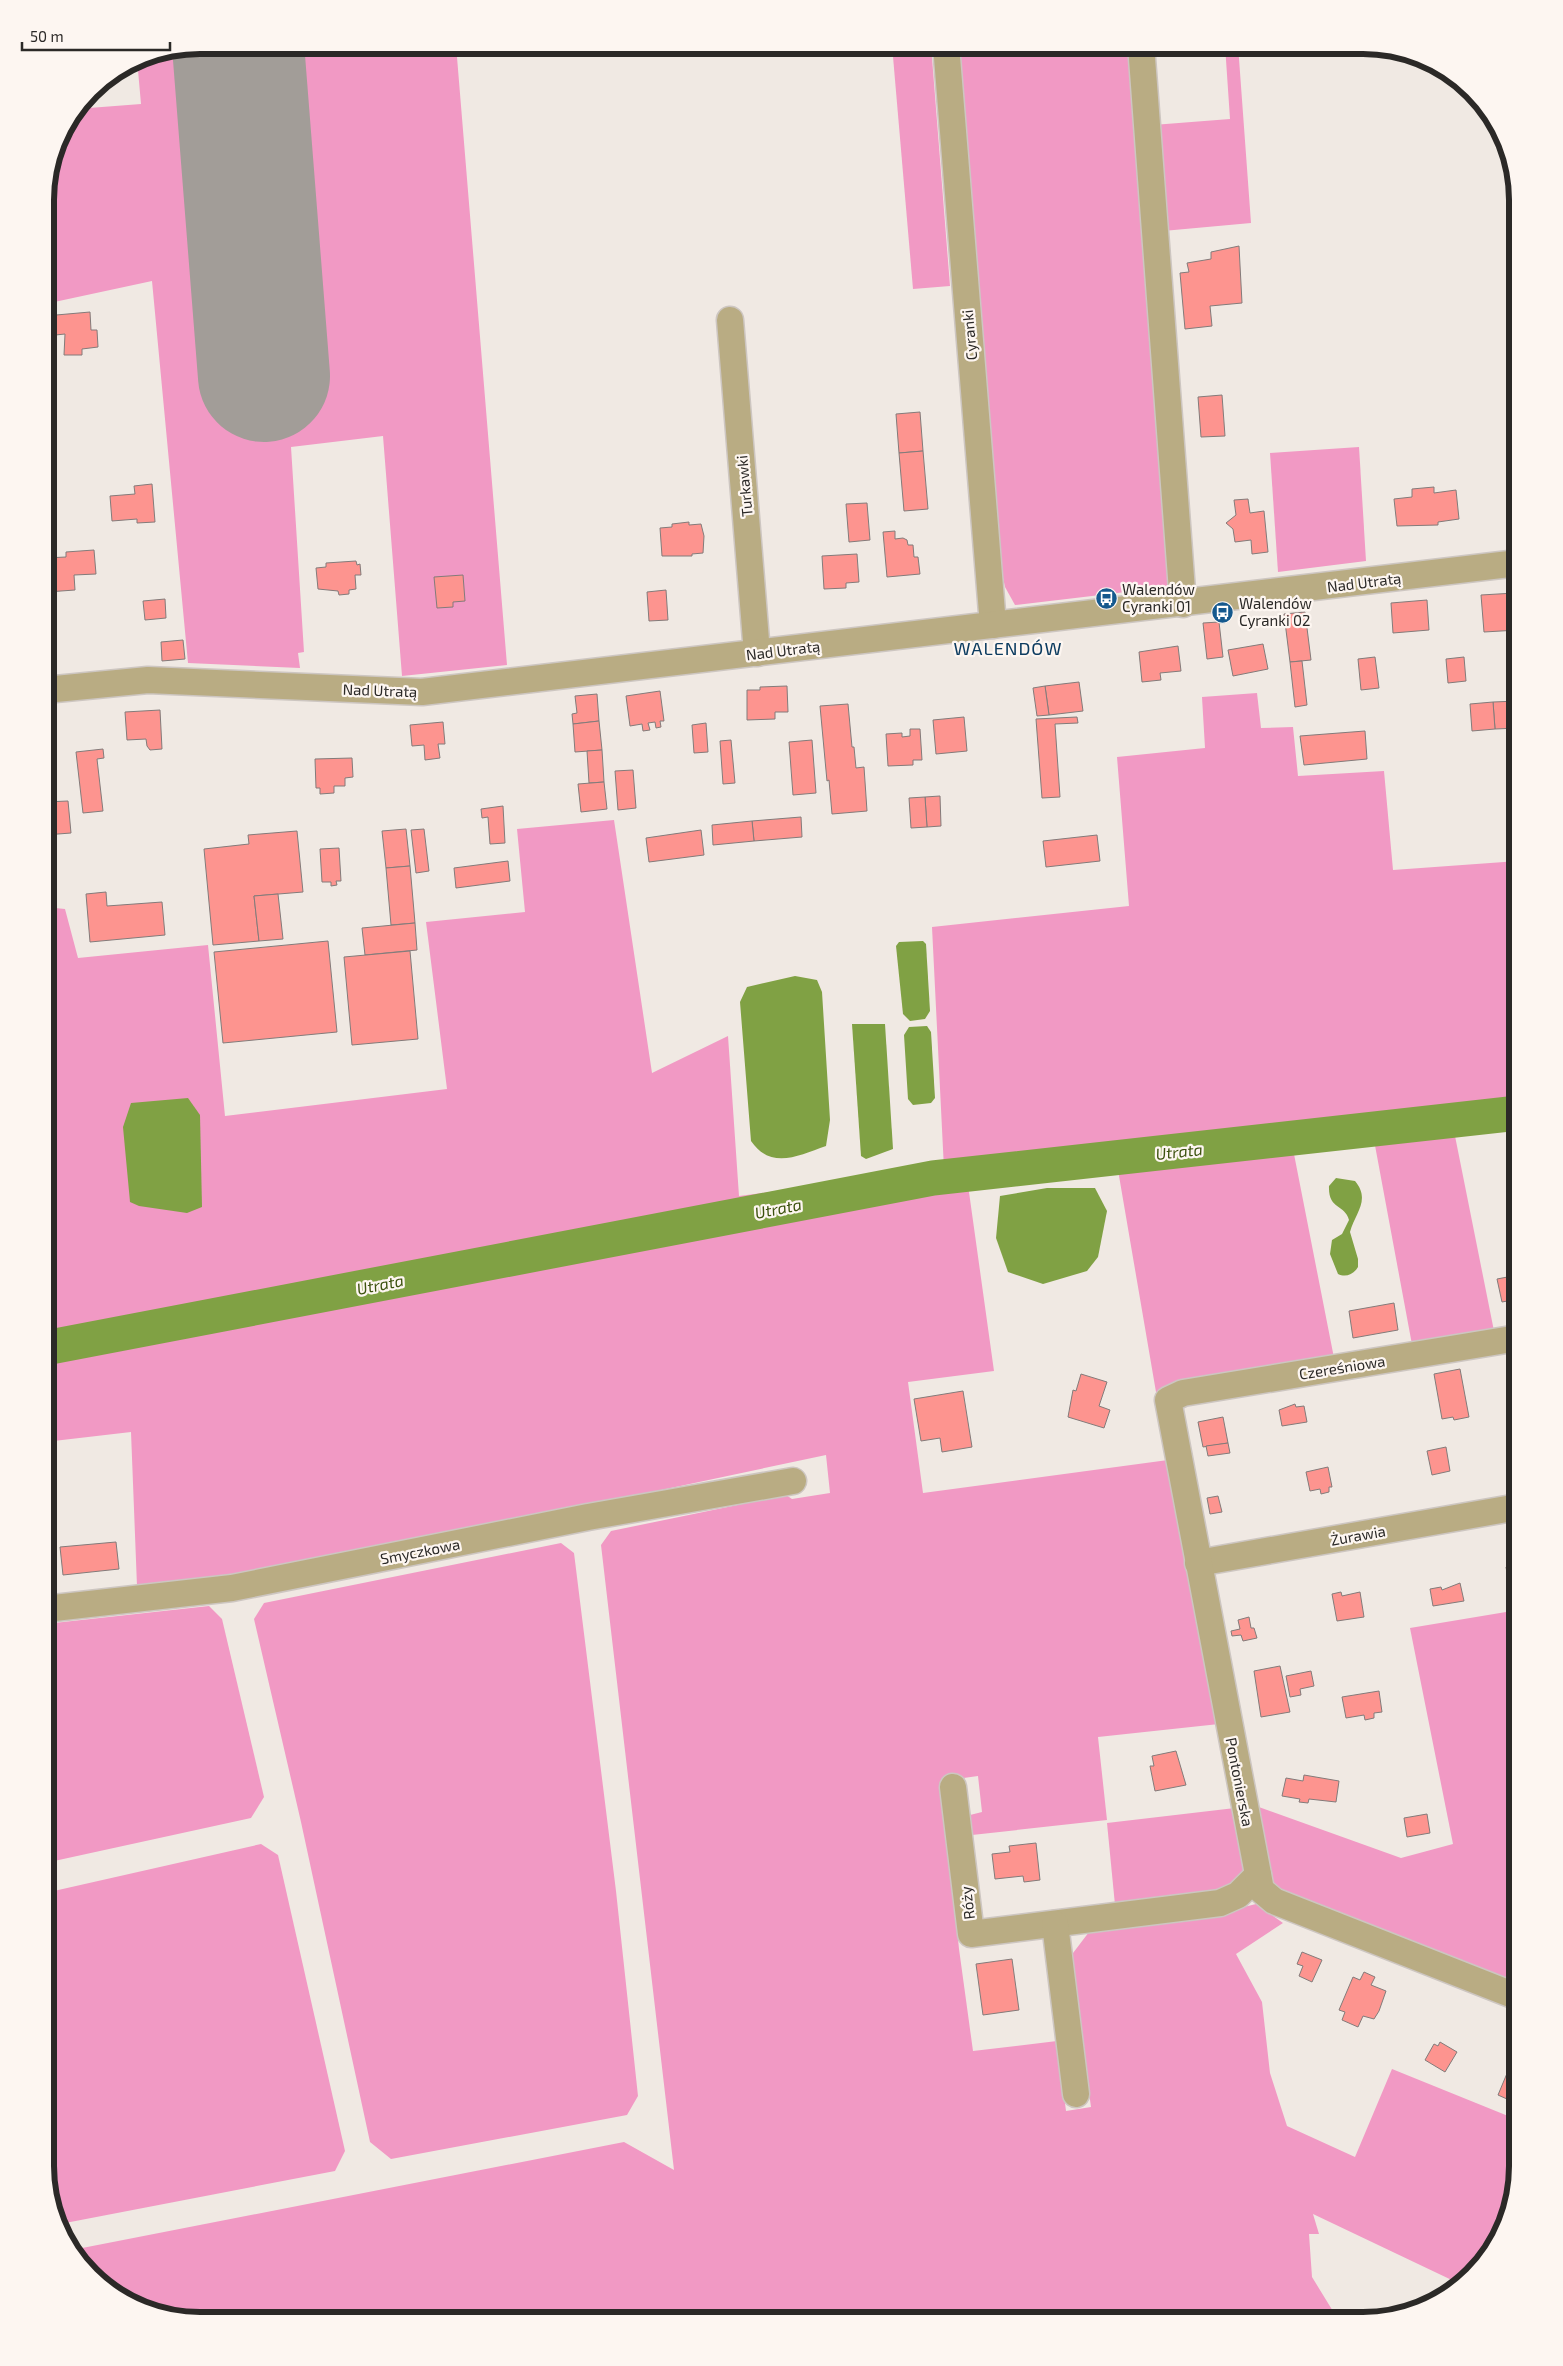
<svg xmlns="http://www.w3.org/2000/svg" width="1563" height="2366" font-family="'Exo 2',sans-serif">
<rect width="100%" height="100%" fill="#f0e9e3"/>
<g fill="#f199c4">
<polygon points="199,45 456,45 507,665 402,676 383,436 291,447 304,652 298,653 300,668 188,663 152,281 45,304 45,189 61,131 76,109 141,104 137,59"/>
<polygon points="892,45 931,45 950,286 913,289"/>
<polygon points="956,45 1131,45 1173,577 1168,587 1015,605 1005,587 998,555"/>
<polygon points="1225,45 1238,45 1251,223 1163,231 1153,125 1230,119"/>
<polygon points="1359,447 1366,561 1278,572 1270,453"/>
<polygon points="1257,693 1261,728 1293,727 1298,776 1384,771 1393,870 1518,861 1518,1124 1454,1131 1495,1336 1413,1350 1374,1140 1293,1149 1335,1363 1156,1392 1118,1170 968,1185 994,1371 908,1382 923,1493 1168,1460 1219,1724 1098,1737 1107,1820 972,1835 970,1815 982,1812 978,1776 942,1781 959,1949 973,2051 1057,2041 1066,2111 1091,2107 1070,1957 1089,1932 1216,1914 1256,1904 1283,1923 1236,1954 1262,2002 1270,2073 1287,2126 1355,2157 1392,2069 1518,2120 1518,2167 1497,2244 1458,2283 1313,2214 1319,2234 1309,2234 1312,2277 1339,2321 1163,2321 1161,2313 1138,2321 190,2321 122,2300 72,2250 624,2142 674,2170 601,1545 611,1531 786,1495 792,1499 830,1493 826,1455 312,1564 224,1577 137,1586 131,1432 45,1442 45,907 65,909 78,958 208,945 225,1116 447,1089 426,922 525,912 517,829 614,820 652,1073 728,1036 739,1196 944,1169 932,927 1129,906 1117,757 1205,748 1202,697"/>
<polygon points="561,1543 574,1553 616,1891 638,2096 627,2115 391,2159 370,2142 301,1822 254,1619 264,1603"/>
<polygon points="209,1606 222,1619 264,1797 251,1818 45,1863 45,1624"/>
<polygon points="1518,1610 1518,1988 1271,1889 1256,1806 1401,1858 1453,1844 1410,1628"/>
<polygon points="1235,1808 1247,1865 1230,1890 1115,1905 1107,1823"/>
<polygon points="261,1844 278,1855 345,2151 335,2171 60,2224 45,2167 45,1893"/>
</g>
<g fill="#80a144">
<polygon points="923,941 926,944 930,1011 925,1019 910,1021 903,1014 896,946 899,942"/>
<path d="M795 976 817 980 822 992 830 1120 826 1146C798 1156 771 1170 751 1141L740 1002 747 987Z"/>
<polygon points="852,1024 885,1024 893,1149 866,1159 861,1156"/>
<polygon points="927,1026 931,1032 935,1098 931,1103 913,1105 908,1099 904,1035 909,1027"/>
<polygon points="188,1098 200,1115 202,1207 187,1213 139,1206 130,1202 123,1127 131,1103"/>
<path d="M1336 1178 1355 1181C1371 1200 1355 1213 1350 1232L1358 1259V1267C1354 1274 1346 1278 1338 1274L1330 1254 1332 1240 1342 1234 1349 1220C1345 1204 1328 1210 1329 1186Z"/>
<polygon points="1047,1188 1095,1188 1107,1211 1098,1257 1087,1271 1043,1284 1008,1272 996,1238 1000,1196"/>
</g>
<g fill="none" stroke-linecap="round" stroke-linejoin="round">
<polyline stroke="#80a144" stroke-width="35" points="45,1348 933,1178 1518,1113"/>
<polyline stroke="#a29d98" stroke-width="132" points="238,45 264,376"/>
</g>
<g fill="#fd948f" stroke="#837b7a">
<polygon points="1239,246 1242,303 1210,306 1212,326 1185,329 1180,273 1189,272 1187,263 1211,259 1211,252"/>
<polygon points="90,312 91,330 97,330 98,347 82,349 82,355 64,355 65,334 46,336 45,316"/>
<polygon points="1222,395 1225,436 1201,437 1198,397"/>
<polygon points="920,412 923,451 899,453 896,414"/>
<polygon points="923,451 928,509 904,511 899,453"/>
<polygon points="152,484 155,522 137,523 137,519 112,521 110,496 135,494 134,486"/>
<polygon points="1434,487 1434,493 1456,490 1459,519 1438,522 1438,525 1397,526 1394,499 1412,497 1412,489"/>
<polygon points="1248,499 1250,513 1264,511 1268,552 1252,554 1251,540 1235,542 1233,529 1226,523 1236,515 1234,500"/>
<polygon points="867,503 870,540 849,542 846,504"/>
<polygon points="689,522 689,525 701,524 704,536 703,553 692,554 692,556 662,556 660,528 672,527 672,524"/>
<polygon points="895,531 895,539 903,538 907,540 908,545 913,545 914,557 918,557 920,574 887,577 883,532"/>
<polygon points="94,550 96,574 74,575 75,590 47,592 45,558 66,557 66,552"/>
<polygon points="857,554 859,582 846,583 846,588 824,589 822,556"/>
<polygon points="356,561 357,565 360,564 361,575 355,575 356,589 349,590 349,594 339,595 338,591 318,589 316,568 326,567 326,563"/>
<polygon points="463,575 465,601 453,602 453,607 437,608 434,577"/>
<polygon points="666,590 668,620 649,621 647,592"/>
<polygon points="1515,593 1518,630 1484,632 1481,595"/>
<polygon points="165,599 166,618 145,620 143,601"/>
<polygon points="1427,600 1429,630 1393,633 1391,603"/>
<polygon points="1305,612 1311,660 1290,662 1284,614"/>
<polygon points="1219,622 1223,657 1207,659 1203,623"/>
<polygon points="183,640 185,659 162,661 161,642"/>
<polygon points="1263,644 1268,669 1233,676 1228,650"/>
<polygon points="1178,646 1181,671 1160,673 1161,680 1142,682 1139,652"/>
<polygon points="1375,657 1379,688 1361,690 1358,659"/>
<polygon points="1464,657 1466,681 1448,683 1446,659"/>
<polygon points="1302,661 1307,705 1295,707 1290,662"/>
<polygon points="1079,682 1083,711 1049,715 1045,686"/>
<polygon points="787,686 788,712 775,712 775,719 747,720 747,690 760,690 760,687"/>
<polygon points="1045,686 1049,715 1037,716 1033,688"/>
<polygon points="660,691 664,721 660,721 661,727 656,728 655,722 648,723 650,730 643,731 642,724 630,726 626,696"/>
<polygon points="597,694 599,721 573,724 572,714 577,713 575,696"/>
<polygon points="1518,701 1518,728 1495,729 1493,702"/>
<polygon points="1493,702 1495,729 1472,731 1470,704"/>
<polygon points="848,704 852,747 854,747 856,768 864,767 867,811 832,814 829,780 827,781 820,706"/>
<polygon points="160,710 162,749 150,750 147,746 146,739 127,740 125,712"/>
<polygon points="964,717 967,751 936,754 933,720"/>
<polygon points="1077,717 1078,723 1055,724 1060,797 1042,798 1036,719"/>
<polygon points="599,721 602,750 575,752 573,724"/>
<polygon points="443,722 445,744 438,744 440,758 425,760 424,745 412,746 410,725"/>
<polygon points="706,723 708,752 694,753 692,725"/>
<polygon points="910,729 920,729 922,760 913,760 913,765 888,766 886,734 902,733 902,737 910,736"/>
<polygon points="1365,731 1367,759 1304,765 1300,736"/>
<polygon points="731,740 735,783 723,784 720,741"/>
<polygon points="812,740 816,793 793,795 789,742"/>
<polygon points="103,749 104,758 97,759 103,811 83,813 76,752"/>
<polygon points="602,750 604,782 589,783 587,751"/>
<polygon points="352,758 353,777 345,778 345,786 334,786 334,793 320,794 320,788 316,788 315,759"/>
<polygon points="633,770 636,808 618,810 615,771"/>
<polygon points="604,782 607,809 581,812 578,784"/>
<polygon points="940,796 941,826 927,827 925,797"/>
<polygon points="925,797 927,827 911,828 909,798"/>
<polygon points="68,801 71,833 45,835 45,802"/>
<polygon points="503,806 505,843 490,844 488,817 482,818 481,809"/>
<polygon points="801,817 802,837 754,841 752,821"/>
<polygon points="752,821 754,841 713,845 712,825"/>
<polygon points="406,829 410,866 386,868 382,831"/>
<polygon points="424,829 429,871 416,873 411,830"/>
<polygon points="701,830 704,855 649,862 646,838"/>
<polygon points="297,831 303,892 254,896 259,941 213,945 204,849 249,844 248,835"/>
<polygon points="1097,835 1100,861 1046,867 1043,841"/>
<polygon points="339,848 341,881 336,881 337,885 331,886 331,882 322,882 320,849"/>
<polygon points="508,861 510,881 456,888 454,868"/>
<polygon points="410,866 415,923 391,925 386,868"/>
<polygon points="106,892 107,906 162,902 165,935 90,942 86,894"/>
<polygon points="278,894 283,939 259,941 254,896"/>
<polygon points="415,923 417,950 365,955 362,928"/>
<polygon points="328,941 337,1032 223,1043 214,952"/>
<polygon points="410,951 418,1039 352,1045 344,957"/>
<polygon points="1518,1275 1518,1299 1502,1302 1497,1279"/>
<polygon points="1394,1303 1398,1330 1353,1338 1349,1311"/>
<polygon points="1460,1369 1469,1417 1454,1420 1453,1417 1442,1419 1434,1374"/>
<polygon points="1518,1369 1518,1388 1513,1388 1511,1370"/>
<polygon points="1081,1374 1107,1382 1099,1406 1110,1410 1104,1428 1068,1417 1073,1390 1076,1391"/>
<polygon points="963,1391 972,1447 942,1452 940,1438 921,1441 914,1399"/>
<polygon points="1295,1404 1296,1407 1304,1406 1307,1422 1282,1426 1279,1410"/>
<polygon points="1223,1417 1228,1443 1203,1447 1198,1422"/>
<polygon points="1518,1435 1518,1473 1513,1474 1508,1437"/>
<polygon points="1228,1443 1230,1453 1208,1456 1206,1446"/>
<polygon points="1446,1447 1450,1471 1432,1475 1427,1451"/>
<polygon points="1328,1467 1332,1487 1329,1487 1329,1492 1321,1494 1320,1489 1310,1491 1306,1472"/>
<polygon points="1218,1496 1222,1512 1210,1514 1207,1498"/>
<polygon points="116,1542 119,1569 63,1575 60,1547"/>
<polygon points="1518,1565 1518,1589 1510,1590 1506,1567"/>
<polygon points="1460,1583 1464,1601 1433,1606 1430,1589 1441,1587 1442,1590"/>
<polygon points="1341,1592 1342,1596 1360,1592 1364,1617 1337,1621 1332,1594"/>
<polygon points="1249,1617 1251,1628 1254,1628 1257,1638 1243,1641 1241,1635 1232,1636 1231,1631 1240,1629 1238,1620"/>
<polygon points="1280,1666 1290,1712 1261,1717 1254,1671"/>
<polygon points="1311,1671 1314,1686 1300,1689 1301,1695 1290,1697 1286,1676"/>
<polygon points="1379,1691 1382,1712 1374,1713 1374,1718 1365,1720 1364,1715 1346,1718 1342,1697"/>
<polygon points="1176,1751 1186,1785 1155,1791 1150,1766 1154,1766 1152,1756"/>
<polygon points="1304,1775 1339,1781 1336,1802 1309,1799 1308,1803 1299,1802 1300,1799 1282,1796 1286,1778 1303,1781"/>
<polygon points="1427,1814 1430,1833 1407,1837 1404,1818"/>
<polygon points="1036,1843 1040,1880 1024,1882 1023,1876 995,1879 992,1854 1010,1852 1009,1846"/>
<polygon points="1302,1952 1322,1960 1312,1982 1299,1976 1303,1966 1297,1964"/>
<polygon points="1012,1959 1019,2010 983,2015 976,1964"/>
<polygon points="1364,1972 1375,1977 1371,1985 1386,1991 1379,2011 1374,2019 1363,2016 1358,2027 1342,2020 1345,2012 1339,2010 1353,1977 1360,1980"/>
<polygon points="1440,2042 1457,2052 1445,2072 1425,2060 1434,2044 1438,2046"/>
<polygon points="1508,2071 1518,2075 1516,2103 1498,2095"/>
</g>
<g fill="none" stroke-linecap="round" stroke-linejoin="round">
<defs>
<g id="minor">
<polyline points="946,45 993,625"/>
<polyline points="1141,45 1183,604"/>
<polyline points="730,320 757,653"/>
<polyline points="45,690 148,680 422,692 1518,563"/>
<polyline points="1198,1563 1518,1507"/>
<polyline points="45,1609 232,1588 588,1517 793,1481"/>
<polyline points="953,1787 971,1934 1220,1903 1238,1895 1258,1875"/>
<polyline points="1055,1924 1076,2094"/>
<polyline points="1518,1997 1274,1901 1261,1890 1168,1400 1183,1393 1518,1338"/>
</g>
</defs>
<use href="#minor" stroke="#cdc6c1" stroke-width="29"/>
<use href="#minor" stroke="#b9ac83" stroke-width="26"/>
</g>
<defs>
<symbol id="bus-disc" viewBox="-11 -11 22 22"><circle r="9.5" fill="#15598e" stroke="#fdf6f1"/><path d="M-5-6H5V4H4V6H2V4H-2V6H-4V4H-5ZM-3.5-4V0h7V-4ZM-3.5 1.2v1.5H-2V1.2ZM2 1.2v1.5H3.5V1.2Z" fill="#fff"/></symbol>
</defs>
<g fill-rule="evenodd">
<use href="#bus-disc" x="1094" y="586" width="25" height="25"/>
<use href="#bus-disc" x="1210" y="600" width="25" height="25"/>
</g>
<g text-anchor="middle" dominant-baseline="central" stroke-width="4.5" stroke-linejoin="round" paint-order="stroke">
<g font-size="15" fill="#2b2927" stroke="#fdf6f1">
<text transform="translate(969 335) rotate(-95)">Cyranki</text>
<text transform="translate(744 486) rotate(-95)">Turkawki</text>
<text transform="translate(1364 582) rotate(-7)">Nad Utratą</text>
<text transform="translate(783 650) rotate(-7)">Nad Utratą</text>
<text transform="translate(380 690) rotate(2)">Nad Utratą</text>
<text transform="translate(1342 1367) rotate(-9)">Czereśniowa</text>
<text transform="translate(1358 1535) rotate(-10)">Żurawia</text>
<text transform="translate(420 1551) rotate(-11)">Smyczkowa</text>
<text transform="translate(1240 1782) rotate(79)">Pontonierska</text>
<text transform="translate(967 1903) rotate(-97)">Róży</text>
</g>
<g font-size="15" fill="#2b2927" stroke="#fdf6f1" text-anchor="start">
<text x="1122" y="589">Walendów<tspan x="1122" dy="17">Cyranki 01</tspan></text>
<text x="1239" y="603">Walendów<tspan x="1239" dy="17">Cyranki 02</tspan></text>
</g>
<g font-size="16" font-style="italic" fill="#3c520e" stroke="#fdf6f1">
<text transform="translate(1179 1151) rotate(-6)">Utrata</text>
<text transform="translate(778 1208) rotate(-11)">Utrata</text>
<text transform="translate(380 1284) rotate(-11)">Utrata</text>
</g>
<g font-size="18" letter-spacing="1" fill="#0d3c60" stroke="#fdf6f1">
<text x="1008" y="648">WALENDÓW</text>
</g>
</g>
<path d="M0 0H1563V2366H0ZM200 54H1363A146 146 0 0 1 1509 200V2166A146 146 0 0 1 1363 2312H200A146 146 0 0 1 54 2166V200A146 146 0 0 1 200 54Z" fill="#fdf6f1" fill-rule="evenodd"/>
<path fill="none" stroke="#2b2927" stroke-width="6" d="M200 54H1363A146 146 0 0 1 1509 200V2166A146 146 0 0 1 1363 2312H200A146 146 0 0 1 54 2166V200A146 146 0 0 1 200 54Z"/>
<path d="M22 42v8h148v-8" fill="none" stroke="#2b2927" stroke-width="2.5"/>
<text x="30" y="42" font-size="15" fill="#2b2927" stroke="#fdf6f1" stroke-width="4" paint-order="stroke">50 m</text>
</svg>
